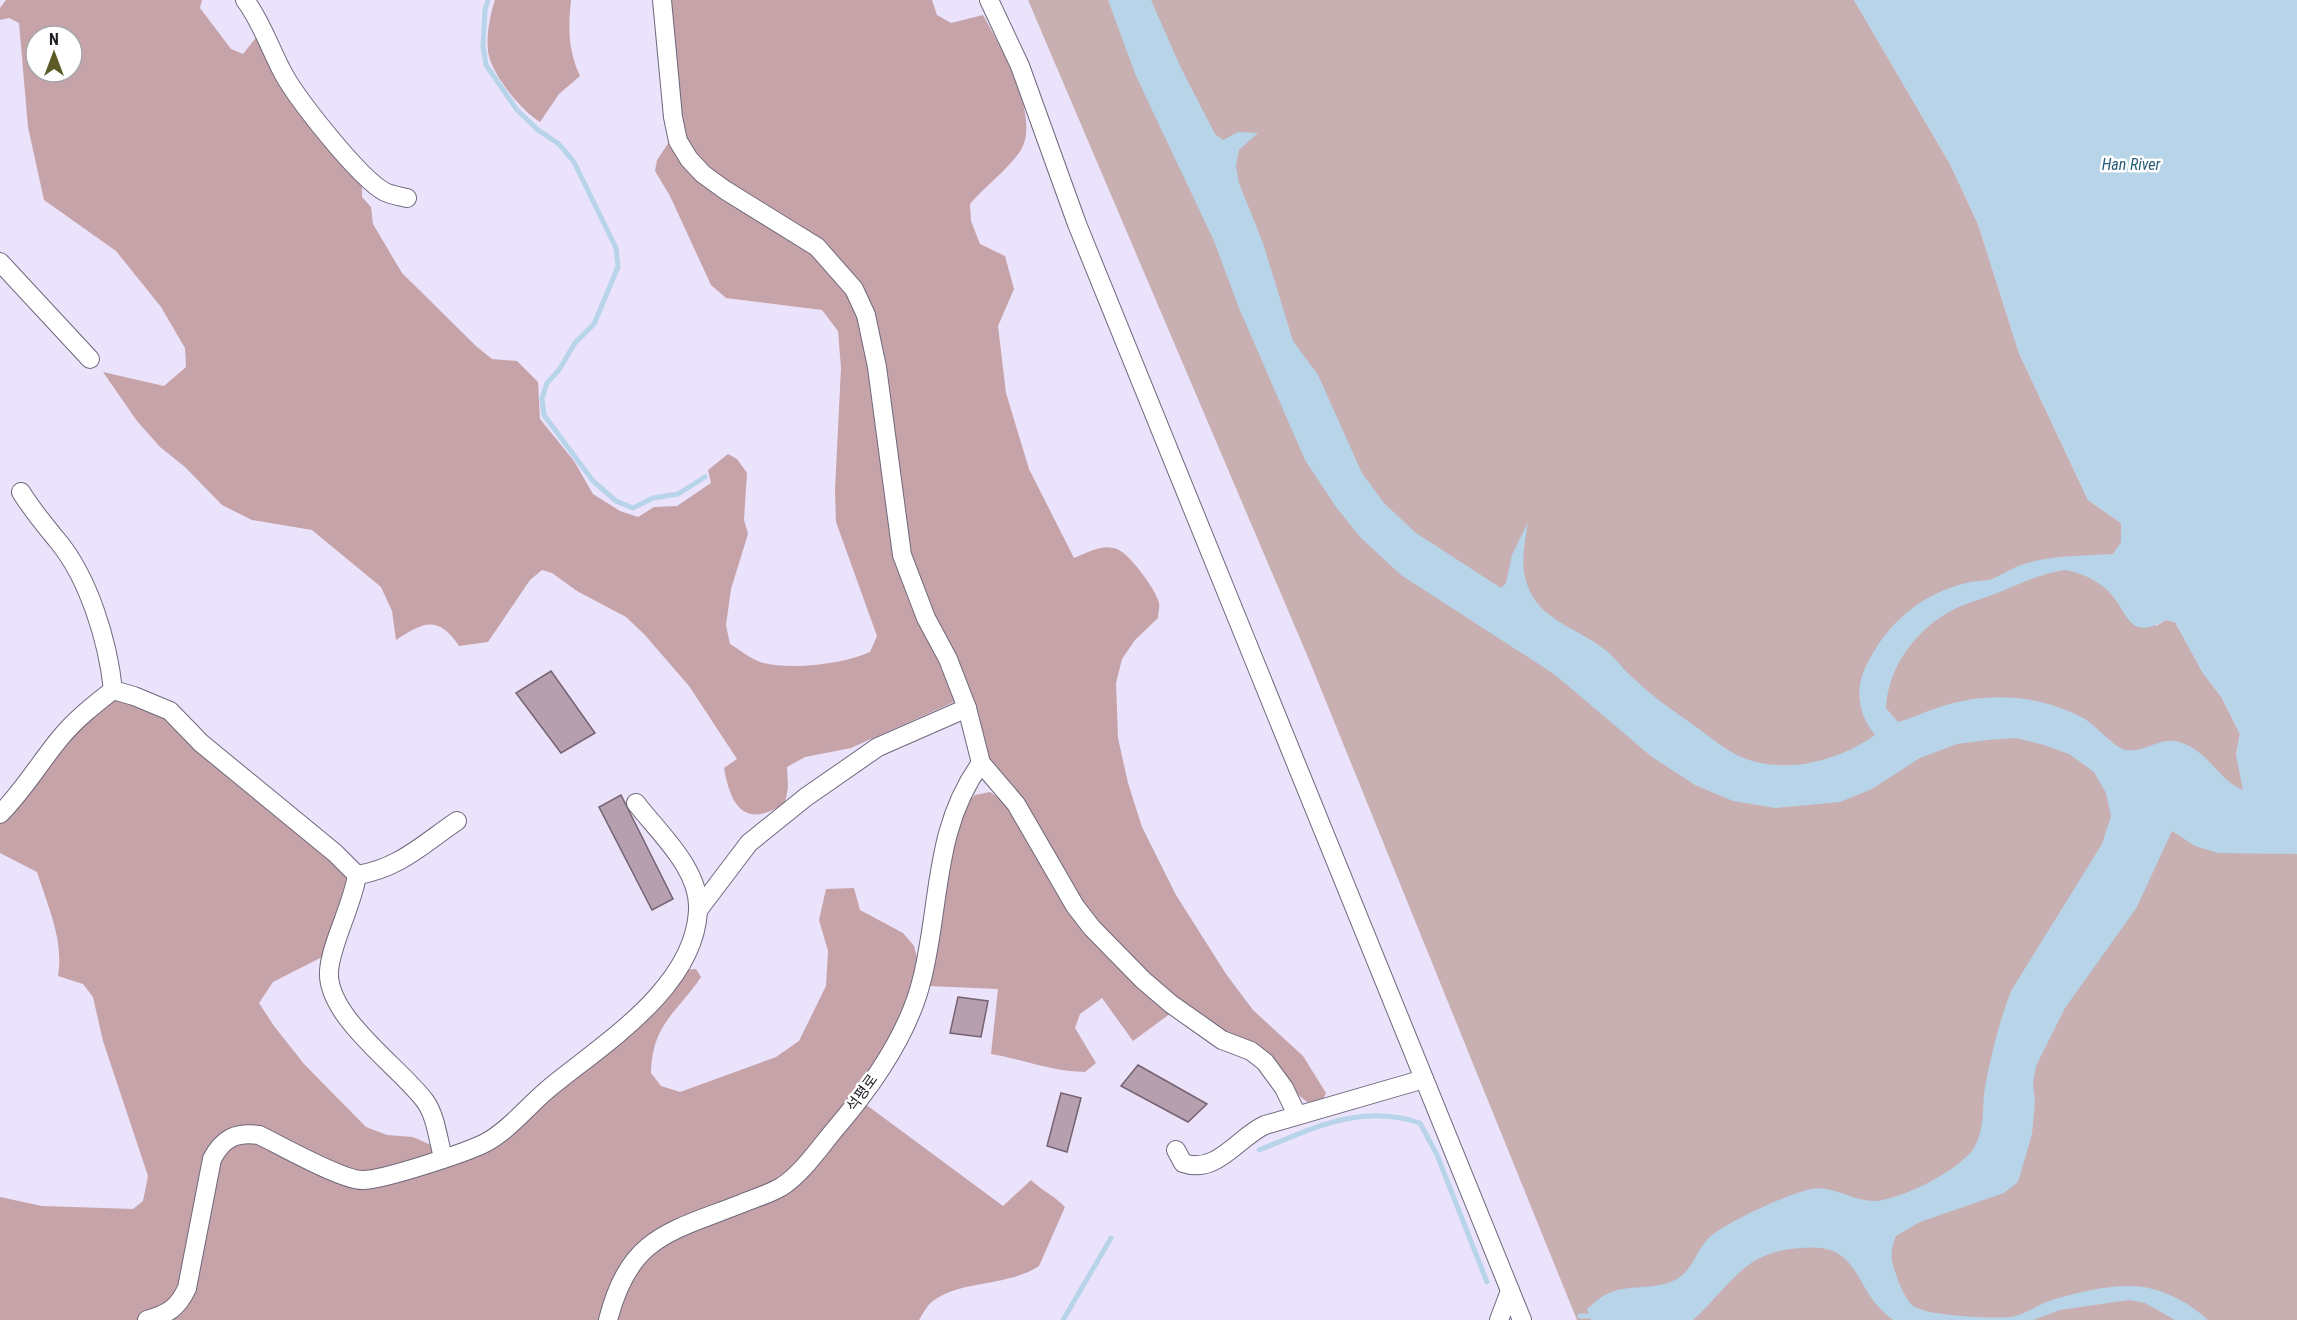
<svg xmlns="http://www.w3.org/2000/svg" width="2297" height="1320" font-family="'Roboto Condensed','Noto Sans KR',sans-serif">
<rect width="100%" height="100%" fill="#ebe2fb"/>
<polygon fill="#c8afb2" points="1028,0 1854,0 1950,164 1978,224 2019,353 2088,500 2121,523 2121,542 2156,626 2166,620 2175,622 2203,673 2222,698 2240,734 2236,755 2280,852 2297,854 2297,1320 1577,1320 1310,662"/>
<g fill="#c6a3a8" fill-rule="evenodd">
<path d="M6 0H202L200 8 231 49 243 54 258 35 362 180V197L371 207 373 224 402 273 477 347 492 359 517 361 538 382 540 419 574 461 593 494 620 511 638 517 654 507 677 506 711 483 708 470 728 454 737 459 747 473 744 520 748 534 731 589 726 625 730 644C740 650 752 660 763 663 793 670 843 664 870 652L877 636 836 522 835 490 841 368 838 331 822 310 726 298 711 285 670 196 655 171 657 160 681 124 668 0H932L937 15 951 23 983 15C1000 46 1041 116 1021 150 1008 170 986 185 970 204L971 221 980 244 1005 256 1014 289 998 326 1006 393 1029 469 1074 558C1087 553 1104 542 1119 550 1131 556 1156 590 1159 603 1160 608 1158 613 1158 618L1135 640 1122 659 1116 683 1118 738 1128 783 1142 827 1176 895 1226 974 1253 1010 1303 1056 1326 1093 1322 1102H1307L1213 1026 1182 1005 1133 1041 1102 998 1080 1014 1075 1028 1096 1063 1085 1072C1053 1072 1022 1059 991 1054L998 989 928 986 953 837 963 807 975 795 990 792 1002 800 995 766 985 752 970 697 954 702 851 748 805 757 787 767 788 787 785 803C746 829 731 808 724 768L737 759 689 686 644 634 626 617 577 591 552 573 542 570 530 580 488 642 459 646C438 615 424 622 396 640L392 611 381 587 312 530 252 520 222 505 185 467 160 447 137 421 103 372 164 386 186 367 185 348 161 307 116 251 44 200 28 127 19 23 9 18 0 20V8ZM36 36H72V72H36Z"/>
<path d="M495 0H571C568 27 568 50 580 76L559 94 540 122C522 111 494 77 489 56 485 41 490 14 495 0Z"/>
<path d="M114 694 170 718 347 874 350 889 326 955 273 982 259 1003 274 1026 304 1064 366 1127 387 1135 413 1137 460 1158 683 970 696 969 701 977C677 1013 652 1024 651 1073L661 1086 680 1092 776 1057 799 1041 826 986 828 951 819 920 826 889 854 888 860 910 903 933 914 946 919 966 902 1019 853 1095 1003 1206 1031 1180C1042 1191 1055 1196 1065 1207L1039 1266C1007 1287 961 1280 933 1301 927 1305 923 1314 919 1320H0V1197L42 1206 133 1209 143 1201 148 1176 103 1041 93 997 83 984 58 976C64 940 48 907 37 872L0 853V823L65 741Z"/>
</g>
<path fill="#b7d4e8" fill-rule="evenodd" d="M1108 0H1151L1181 68 1215 134 1223 140 1238 132 1258 133 1239 150 1236 166 1239 183 1263 243 1293 341 1318 375 1362 473 1384 503 1416 533 1501 588 1506 583 1512 555 1528 522C1524 549 1518 572 1533 597 1547 622 1587 633 1609 653 1617 660 1623 669 1631 676 1649 694 1671 709 1692 724 1705 733 1719 745 1733 753 1777 777 1836 763 1875 735 1858 714 1854 689 1867 664 1888 622 1921 594 1966 583 1973 581 1981 581 1989 580 1999 577 2008 570 2018 566 2047 555 2082 556 2113 554L2121 542V523L2088 500 2019 353 1978 224 1950 164 1854 0H2297V854L2218 853 2195 846 2172 831 2137 907 2065 1008 2036 1066 2033 1083 2035 1102 2032 1134 2018 1182 2004 1193 1920 1222 1896 1236C1888 1257 1892 1262 1899 1283 1902 1290 1907 1301 1913 1306 1927 1316 1999 1320 2016 1316 2028 1312 2038 1305 2049 1301 2077 1292 2115 1283 2144 1287 2167 1291 2191 1304 2208 1320H2175L2145 1303 2129 1300 2060 1310 2033 1320H1893C1887 1315 1881 1310 1876 1304 1862 1288 1855 1260 1833 1251 1824 1247 1810 1247 1801 1248 1743 1251 1731 1286 1693 1320H1591L1587 1309C1593 1305 1598 1298 1605 1295 1626 1283 1653 1291 1675 1280 1693 1271 1696 1250 1709 1238 1726 1222 1788 1194 1811 1189 1833 1185 1852 1201 1873 1201 1899 1201 1963 1169 1975 1146 1985 1128 1982 1106 1985 1087 1991 1055 1999 1022 2011 991L2102 844 2111 816 2106 793 2094 772 2069 754 2044 745 2016 738 1988 740 1957 744 1920 758 1872 789 1840 802 1776 808 1733 801 1695 785 1652 757 1554 674 1401 575 1361 538 1336 507 1305 460 1239 308 1214 241 1136 76ZM2065 570C2081 573 2095 579 2107 590 2129 610 2126 643 2166 620L2175 622 2203 673 2222 698 2240 734 2236 755 2243 790C2221 782 2211 756 2187 745 2161 732 2150 753 2126 750 2114 748 2095 724 2083 718 2039 694 1984 691 1937 708 1924 712 1912 718 1898 722L1886 708C1888 668 1914 632 1949 612 1965 603 1983 599 2000 592 2022 583 2042 573 2065 570Z"/>
<g fill="none" stroke-linecap="round" stroke-linejoin="round">
<g stroke="#b7d4e8" stroke-width="5">
<polyline points="488,0 485,10 483,46 486,65 517,110 538,130 559,144 574,162 616,248 618,267 594,324 575,343 559,370 547,383 542,398 544,415 593,481 616,501 633,508 653,498 678,494 705,477"/>
<path d="M1259 1150C1314 1128 1360 1103 1420 1123L1437 1155 1487 1282"/>
<polyline points="1580,1316 1596,1316"/>
<polyline points="1063,1320 1111,1238"/>
</g>
</g>
<g fill="#b6a0b0" stroke="#766371" stroke-width="1.5">
<polygon points="551,671 595,733 561,753 516,693"/>
<polygon points="621,795 673,899 652,910 599,807"/>
<polygon points="958,997 988,1001 981,1037 950,1033"/>
<polygon points="1138,1065 1207,1104 1188,1122 1121,1086"/>
<polygon points="1061,1093 1081,1098 1067,1152 1047,1146"/>
</g>
<g fill="none" stroke-linecap="round" stroke-linejoin="round">
<defs>
<g id="minor">
<path d="M245 0C261 21 269 46 281 69 294 96 360 179 385 192 391 195 399 196 407 198"/>
<polyline points="662,0 673,117 678,141 689,159 703,174 725,190 817,247 854,289 866,315 877,367 902,555 926,618 948,659 967,708 981,763 1016,804 1075,906 1092,928 1143,980 1171,1004 1222,1040 1251,1051 1265,1062 1284,1088 1297,1115"/>
<polyline points="989,0 1020,66 1077,224 1522,1320"/>
<polyline points="0,262 90,359"/>
<path d="M21 492C32 510 44 524 57 540 89 578 108 642 113 690"/>
<polyline points="113,690 134,696 170,711 201,743 335,853 357,875"/>
<path d="M0 814C24 790 40 762 61 737 76 719 94 705 113 690"/>
<path d="M357 875C352 907 331 943 329 971 326 1017 400 1067 425 1101 436 1116 438 1140 443 1157"/>
<path d="M357 875C398 869 423 844 457 821"/>
<polyline points="699,909 749,843 806,797 878,747 967,708"/>
<path d="M1176 1150 1183 1163C1217 1175 1238 1137 1265 1125L1424 1079"/>
<path d="M147 1320C168 1314 178 1308 187 1288L212 1159C223 1138 236 1132 259 1135 280 1145 343 1181 363 1180 383 1180 465 1153 485 1143 508 1131 527 1107 547 1090 601 1045 694 989 698 911 701 870 659 833 636 803"/>
<path d="M608 1320C630 1235 670 1232 743 1203 755 1198 769 1194 781 1187 802 1174 820 1147 836 1128 872 1086 909 1033 922 979 941 903 933 829 981 763"/>
<polyline points="1499,1320 1510,1291"/>
</g>
</defs>
<use href="#minor" stroke="#6f677c" stroke-width="20"/>
<use href="#minor" stroke="#fff" stroke-width="18"/>
</g>
<g text-anchor="middle" dominant-baseline="central" stroke-width="5" stroke-linejoin="round" paint-order="stroke">
<g font-size="15" fill="#232028" stroke="#fff">
<text transform="translate(862 1093) rotate(-54)">석평로</text>
</g>
<g font-size="16" font-style="italic" fill="#2a5c79" stroke="#fff">
<text x="2131" y="164">Han River</text>
</g>
</g>
<g transform="translate(54 54)"><circle r="28" fill="#ffffff" stroke="#a7a6a9" stroke-width="1.5"/>
<path d="M0-4.5L10 22L0 15L-10 22Z" fill="#5b5a27"/>
<text y="-9" font-size="16" font-weight="bold" text-anchor="middle" fill="#232028">N</text>
</g>
</svg>
